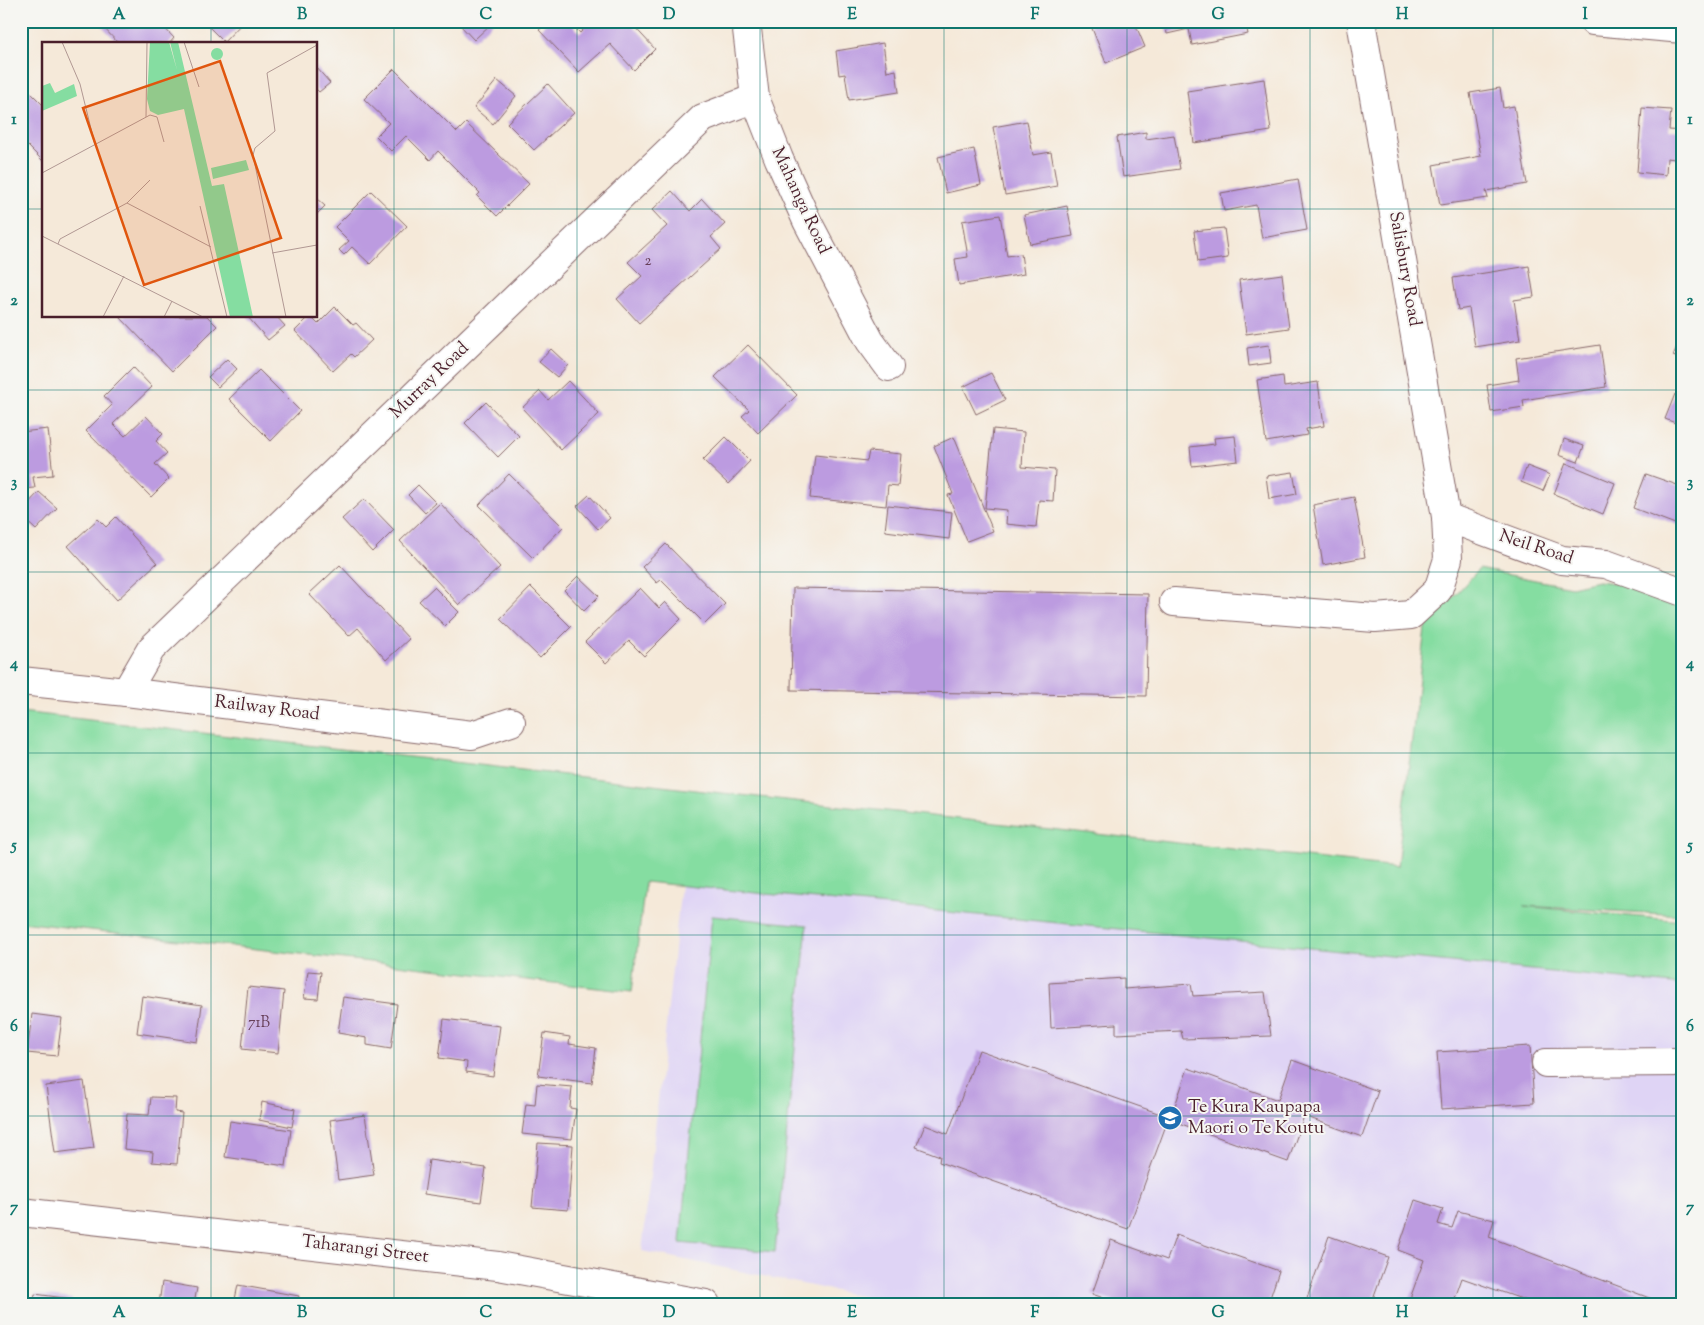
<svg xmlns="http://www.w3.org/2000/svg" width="1704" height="1325" font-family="'Sorts Mill Goudy',serif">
<rect width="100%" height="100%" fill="#f6f6f2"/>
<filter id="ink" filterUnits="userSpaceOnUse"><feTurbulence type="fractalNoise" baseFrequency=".02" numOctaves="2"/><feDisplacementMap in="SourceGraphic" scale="10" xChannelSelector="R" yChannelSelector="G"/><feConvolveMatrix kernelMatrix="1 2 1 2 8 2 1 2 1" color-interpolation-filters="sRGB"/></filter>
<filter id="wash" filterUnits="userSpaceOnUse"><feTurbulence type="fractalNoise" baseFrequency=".0096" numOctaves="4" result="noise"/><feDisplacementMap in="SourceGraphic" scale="20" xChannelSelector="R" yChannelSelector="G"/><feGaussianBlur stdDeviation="1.12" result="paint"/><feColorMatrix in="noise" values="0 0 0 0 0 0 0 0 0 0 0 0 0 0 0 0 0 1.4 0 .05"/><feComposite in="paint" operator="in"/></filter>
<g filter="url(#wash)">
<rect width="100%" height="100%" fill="#f5e9d9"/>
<polygon fill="#dfd4f5" points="681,885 1683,985 1683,1304 899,1304 642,1251"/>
<g fill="#85dda1" stroke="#687e66">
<polygon points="1479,569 1571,587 1598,581 1624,584 1683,605 1683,915 1524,906 1683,921 1683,985 645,882 632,992 21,922 21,712 713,792 1397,867 1425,628"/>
<polygon points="712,916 807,925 775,1252 680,1243"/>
</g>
<g id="blocks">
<g fill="#bc9be0">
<polygon points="107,21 158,21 174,38 169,44 119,44 102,26"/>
<polygon points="203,21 244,21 224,42"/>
<polygon points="464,21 494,21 474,40 460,25"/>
<polygon points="549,21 569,21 580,33 585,28 578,21 629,21 655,49 634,70 610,44 579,72 539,30"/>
<polygon points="827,21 851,21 852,22 828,27"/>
<polygon points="1089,21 1134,21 1145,47 1106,63"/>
<polygon points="1165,21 1245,21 1248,34 1192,45 1189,29 1167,34"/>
<polygon points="883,43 887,72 896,70 899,92 849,100 845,74 839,75 836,51"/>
<polygon points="316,67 330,83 319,92 316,89"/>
<polygon points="394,69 457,132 466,123 529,184 497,216 477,196 480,193 438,151 430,160 406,136 391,151 376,136 389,123 364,99"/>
<polygon points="1264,79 1271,131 1194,143 1187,91"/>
<polygon points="497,80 516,96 493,124 474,108"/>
<polygon points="21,83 44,106 44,162 21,139"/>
<polygon points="548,84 574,113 534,150 507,123"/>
<polygon points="1500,88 1503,108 1514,106 1527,184 1486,191 1488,198 1440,205 1433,165 1481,156 1470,93"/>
<polygon points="1642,108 1671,110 1669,130 1683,131 1683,160 1667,158 1666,175 1637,172"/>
<polygon points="1027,121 1033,155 1051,152 1057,186 1005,195 993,127"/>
<polygon points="1146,132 1146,139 1174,135 1180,169 1123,177 1117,137"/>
<polygon points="974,149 981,185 946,193 938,157"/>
<polygon points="1298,179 1307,230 1262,238 1256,205 1224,211 1221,193"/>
<polygon points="371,191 407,226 370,264 352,247 344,255 339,250 349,241 335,227"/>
<polygon points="672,191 690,211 702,199 725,224 711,237 721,249 639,323 617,299 642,276 628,262 667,226 652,210"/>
<polygon points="316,198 325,206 316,215"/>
<polygon points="1067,206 1073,236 1030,244 1024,215"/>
<polygon points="1000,215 1007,256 1021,254 1024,274 959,285 955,259 968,257 962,221"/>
<polygon points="1224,228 1228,258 1198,262 1194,231"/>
<polygon points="1529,266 1534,297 1514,300 1520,340 1475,347 1469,308 1458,310 1453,278"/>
<polygon points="1282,274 1289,328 1246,334 1239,280"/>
<polygon points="335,307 353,325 356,323 372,340 354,357 351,354 333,371 295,331 310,316 318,324"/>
<polygon points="119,316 207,316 217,326 172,371"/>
<polygon points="247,316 276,316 285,326 268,340"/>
<polygon points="1683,331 1683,360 1673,356"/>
<polygon points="748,345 797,395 758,433 742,416 749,410 715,377"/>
<polygon points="1269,345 1271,363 1249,366 1247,348"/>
<polygon points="1600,345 1606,387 1523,400 1524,407 1491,412 1487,385 1519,380 1516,358"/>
<polygon points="551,349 568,365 557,377 539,362"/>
<polygon points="227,359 237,369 218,387 208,377"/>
<polygon points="133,367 152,387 113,424 125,436 146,416 163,434 156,441 167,453 155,464 169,479 151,497 86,431 112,405 104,396"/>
<polygon points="259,370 300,411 271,441 229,399"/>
<polygon points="991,373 1005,400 976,414 963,387"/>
<polygon points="1283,376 1284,387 1318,382 1324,426 1306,429 1307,435 1266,442 1257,380"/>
<polygon points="568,381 599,414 561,450 522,408 540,391 548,400"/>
<polygon points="1675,394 1683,397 1683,426 1665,419"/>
<polygon points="486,402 519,436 498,457 465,423"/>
<polygon points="48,429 53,475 33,477 35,488 21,489 21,432"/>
<polygon points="993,429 1024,432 1022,467 1055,470 1053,501 1039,500 1036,527 1006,524 1007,510 985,508"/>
<polygon points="1235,436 1238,461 1192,466 1190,447 1215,444 1214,438"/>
<polygon points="726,437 750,461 728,484 703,460"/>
<polygon points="954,437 993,531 967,541 948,495 953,494 934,446"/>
<polygon points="1564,439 1584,446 1578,462 1559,455"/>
<polygon points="869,451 901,454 898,486 888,485 886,506 810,498 815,455 867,461"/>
<polygon points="1566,463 1615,483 1603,514 1554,494"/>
<polygon points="1527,466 1550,475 1543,491 1521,482"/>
<polygon points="1293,472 1297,494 1269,499 1266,476"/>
<polygon points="509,474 563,527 533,558 479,505"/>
<polygon points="1646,474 1683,487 1683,527 1633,508"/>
<polygon points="418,485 436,503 425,513 408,495"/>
<polygon points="39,492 57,508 36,530 21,516 21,511"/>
<polygon points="589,495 610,518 598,529 577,506"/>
<polygon points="1354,497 1365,557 1323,565 1313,505"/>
<polygon points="364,499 394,530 372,552 342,519"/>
<polygon points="440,503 500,567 459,605 400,541"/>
<polygon points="888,505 952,512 949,539 885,531"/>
<polygon points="116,517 157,563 117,600 68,546 98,519 106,527"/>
<polygon points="666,544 725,604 705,624 661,580 657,583 642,567"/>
<polygon points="340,565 409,639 386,660 358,628 349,636 309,594"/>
<polygon points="578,576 599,596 584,611 564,590"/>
<polygon points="434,587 459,612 445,626 419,601"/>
<polygon points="531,587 571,627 540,658 500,619"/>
<polygon points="640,588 659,608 665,602 681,619 644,656 629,641 606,663 585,642"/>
<polygon points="793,588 1148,594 1146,696 791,690"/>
<polygon points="308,971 321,972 318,999 304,998"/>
<polygon points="1124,978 1124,989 1191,984 1193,996 1265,992 1271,1036 1183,1039 1181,1031 1116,1034 1116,1024 1051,1028 1049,983"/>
<polygon points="248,987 284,991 278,1053 242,1049"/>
<polygon points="142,996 202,1005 197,1042 137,1033"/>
<polygon points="343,997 397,1004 391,1049 367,1045 367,1038 338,1033"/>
<polygon points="32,1014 62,1018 57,1056 27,1053"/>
<polygon points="444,1019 500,1026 493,1076 466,1072 467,1062 439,1058"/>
<polygon points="544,1033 570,1037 569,1044 596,1048 592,1083 538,1076"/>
<polygon points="1530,1046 1534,1103 1441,1109 1437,1052"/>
<polygon points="979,1050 1169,1117 1128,1229 939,1162 940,1156 916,1147 925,1125 948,1134"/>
<polygon points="1292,1060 1378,1091 1362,1137 1304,1116 1288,1162 1170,1120 1188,1068 1278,1100"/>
<polygon points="84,1081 94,1148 55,1153 46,1086"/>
<polygon points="537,1084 572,1087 570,1108 576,1109 572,1139 522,1134 526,1104 535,1105"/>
<polygon points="151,1097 176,1098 175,1112 182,1113 177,1164 152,1162 153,1152 124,1149 127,1114 149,1115"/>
<polygon points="262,1102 295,1109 292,1127 259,1120"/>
<polygon points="365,1115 374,1175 338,1180 330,1120"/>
<polygon points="230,1121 291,1130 286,1166 225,1157"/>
<polygon points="538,1143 573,1145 568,1210 532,1207"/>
<polygon points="429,1160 486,1168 481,1202 424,1194"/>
<polygon points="1415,1200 1443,1209 1438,1224 1452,1228 1458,1211 1494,1220 1489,1237 1652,1299 1651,1304 1536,1304 1462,1278 1453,1304 1408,1304 1424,1260 1398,1250"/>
<polygon points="1176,1235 1279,1271 1268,1304 1121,1304 1092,1294 1111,1240 1167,1260"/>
<polygon points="1329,1236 1388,1257 1371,1304 1305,1304"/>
<polygon points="162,1282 197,1288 194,1304 159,1304"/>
<polygon points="238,1285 299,1296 297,1304 234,1304"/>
<polygon points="35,1294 72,1299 72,1304 33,1304"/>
</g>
</g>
</g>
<g filter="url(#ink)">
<use href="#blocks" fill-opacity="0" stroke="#866668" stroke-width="1"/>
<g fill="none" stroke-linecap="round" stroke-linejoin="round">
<defs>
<g id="minor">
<polyline points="746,21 755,98 779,159 807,221 870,341 889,367"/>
<polyline points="1593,21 1683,29"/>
<polyline points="1446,517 1562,560 1606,564 1683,592"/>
<polyline points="1174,602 1375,618 1411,615 1438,590 1448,559 1446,517 1361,21"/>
<polyline points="21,681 126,692 472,735 511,722"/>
<polyline points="126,692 151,649 703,118 755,98"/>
<polyline points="1546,1063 1683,1062"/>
<polyline points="21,1212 498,1266 706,1304"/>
</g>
</defs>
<use href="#minor" stroke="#866668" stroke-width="30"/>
<use href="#minor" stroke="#fff" stroke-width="28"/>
</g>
</g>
<path fill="none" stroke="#0f766e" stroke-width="1" stroke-opacity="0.55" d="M211 21V44M394 21V1304M577 21V1304M760 21V1304M944 21V1304M1127 21V1304M1310 21V1304M1493 21V1304M21 209H44M316 209H1683M211 316V1304M21 390H1683M21 572H1683M21 753H1683M21 935H1683M21 1116H1683"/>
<defs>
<symbol id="school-disc" viewBox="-11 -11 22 22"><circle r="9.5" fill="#1f6fb2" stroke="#f6f6f2"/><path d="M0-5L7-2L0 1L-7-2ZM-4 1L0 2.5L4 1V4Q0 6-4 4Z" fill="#fff"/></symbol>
</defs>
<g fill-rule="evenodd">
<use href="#school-disc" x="1156" y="1104" width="28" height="28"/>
</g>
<g text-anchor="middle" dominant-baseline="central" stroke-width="4" stroke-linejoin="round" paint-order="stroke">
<g font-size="15" fill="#663e58">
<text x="648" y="261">2</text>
<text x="259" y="1023">71B</text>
</g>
<g font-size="18" fill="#4a1f2b" stroke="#f6f6f2">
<text transform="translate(800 201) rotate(65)">Mahanga Road</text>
<text transform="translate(1404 269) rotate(80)">Salisbury Road</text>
<text transform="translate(430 381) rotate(-44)">Murray Road</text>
<text transform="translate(1536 548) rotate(18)">Neil Road</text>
<text transform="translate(267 709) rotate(7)">Railway Road</text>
<text transform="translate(365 1250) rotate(7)">Taharangi Street</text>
</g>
<g font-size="18" fill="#4a1f2b" stroke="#f6f6f2" text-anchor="start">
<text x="1188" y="1108">Te Kura Kaupapa<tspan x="1188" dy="21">Maori o Te Koutu</tspan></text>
</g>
</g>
<g transform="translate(42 42)">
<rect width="275" height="275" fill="#f5e9d9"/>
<path d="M108 0H127L135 28 128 0H136L170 144 182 142 211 275H188L142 67 116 73 108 69 105 57ZM169 12a6 6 0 1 1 12 0a6 6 0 1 1-12 0ZM8 41 13 51 32 42 35 54 0 69V44ZM204 118 207 128 171 137 169 126Z" fill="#85dda1"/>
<path fill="none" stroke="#b19893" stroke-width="1" d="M20 0 38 42 53 103M142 0 157 45M104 75 105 0M0 131 108 73 115 75 122 100M85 161 169 205M158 164 185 275M0 194 161 275M16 202 18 197 85 161 108 138M230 211 275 203M61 275 82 234M122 275 130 259M244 275 211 113 213 106 233 89 225 31 275 3"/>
<path fill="#e0560e" fill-opacity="0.15" stroke="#e0560e" stroke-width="2.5" d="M178 19 239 196 102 243 41 66Z"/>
<rect width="275" height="275" fill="none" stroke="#4a1f2b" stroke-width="2.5"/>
</g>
<rect width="1704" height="1325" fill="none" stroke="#f6f6f2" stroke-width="55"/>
<rect x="28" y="28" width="1648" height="1270" fill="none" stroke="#0f766e" stroke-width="2"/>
<g font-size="16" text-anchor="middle" font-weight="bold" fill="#0f766e">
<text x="119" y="19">A</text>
<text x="302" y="19">B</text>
<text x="486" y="19">C</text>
<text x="669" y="19">D</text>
<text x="852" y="19">E</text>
<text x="1035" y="19">F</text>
<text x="1218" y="19">G</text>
<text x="1402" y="19">H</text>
<text x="1585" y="19">I</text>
<text x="14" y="124">1</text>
<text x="1690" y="124">1</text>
<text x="14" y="305">2</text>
<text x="1690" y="305">2</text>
<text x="14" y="487">3</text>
<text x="1690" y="487">3</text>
<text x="14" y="668">4</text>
<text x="1690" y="668">4</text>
<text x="14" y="850">5</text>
<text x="1690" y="850">5</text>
<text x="14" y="1031">6</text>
<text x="1690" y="1031">6</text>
<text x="14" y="1212">7</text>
<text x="1690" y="1212">7</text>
<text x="119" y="1317">A</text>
<text x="302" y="1317">B</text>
<text x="486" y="1317">C</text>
<text x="669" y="1317">D</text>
<text x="852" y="1317">E</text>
<text x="1035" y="1317">F</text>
<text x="1218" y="1317">G</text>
<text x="1402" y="1317">H</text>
<text x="1585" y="1317">I</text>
</g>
</svg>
